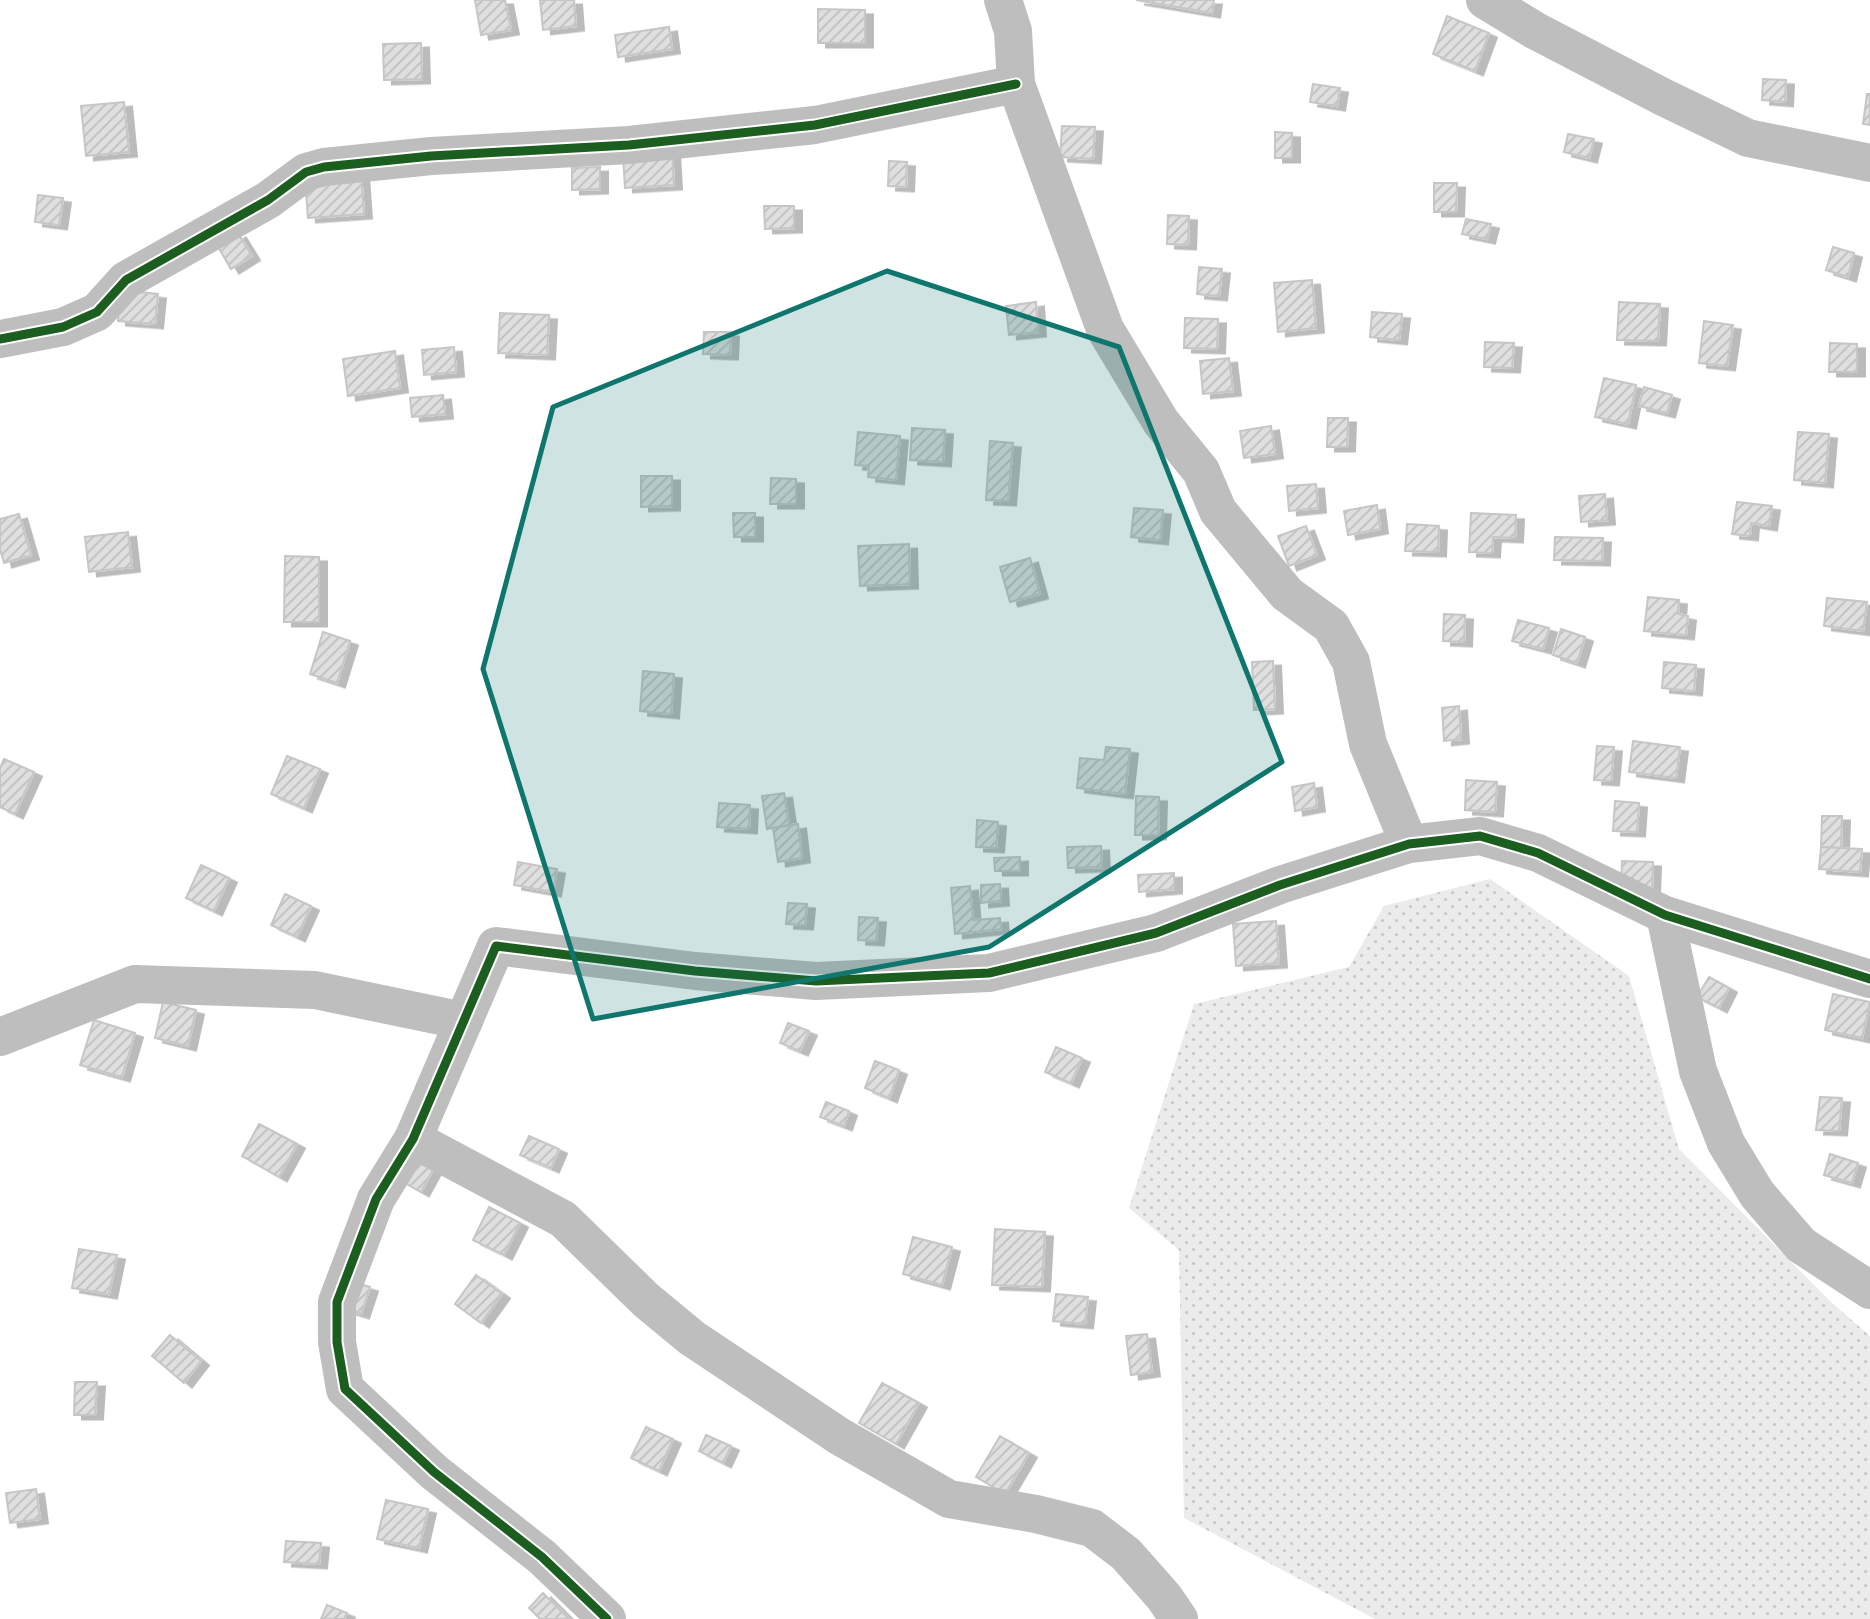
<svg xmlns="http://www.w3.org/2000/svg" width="1870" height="1619" font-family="Manrope,sans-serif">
<defs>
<pattern id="green-dots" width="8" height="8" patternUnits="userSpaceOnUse" patternTransform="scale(1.75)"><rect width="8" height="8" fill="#ebebeb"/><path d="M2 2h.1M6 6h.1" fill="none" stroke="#c8c8c8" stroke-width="1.8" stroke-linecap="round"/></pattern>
<pattern id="building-hatch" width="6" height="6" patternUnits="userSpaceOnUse" patternTransform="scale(1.75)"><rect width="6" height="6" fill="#dfdfdf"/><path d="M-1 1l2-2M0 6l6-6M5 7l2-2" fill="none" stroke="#bebebe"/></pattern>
<filter id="shadow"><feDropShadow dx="8" dy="4.5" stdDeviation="0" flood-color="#0004"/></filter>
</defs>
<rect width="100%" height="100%" fill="#fff"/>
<polygon fill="url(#green-dots)" points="1490,879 1629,976 1679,1149 1831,1302 1870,1336 1870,1619 1375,1619 1184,1518 1179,1250 1129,1208 1194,1004 1349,967 1384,906"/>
<g fill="url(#building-hatch)" stroke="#c6c6c6" stroke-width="2" filter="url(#shadow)">
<polygon points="475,0 505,0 511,30 481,35"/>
<polygon points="540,0 574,0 576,26 543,30"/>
<polygon points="1136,0 1214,0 1212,13"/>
<polygon points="818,9 865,10 865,43 818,43"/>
<polygon points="1447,16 1489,33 1475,71 1433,54"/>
<polygon points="669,27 672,49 618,57 615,35"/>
<polygon points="421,43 422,79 384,80 383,44"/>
<polygon points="1763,79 1786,80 1785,102 1762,100"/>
<polygon points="1313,84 1340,88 1337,106 1310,102"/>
<polygon points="1867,94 1870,94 1870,125 1863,124"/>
<polygon points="124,102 129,152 86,156 81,106"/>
<polygon points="1062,126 1095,127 1093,159 1060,157"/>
<polygon points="1275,132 1292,133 1292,158 1275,158"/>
<polygon points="1568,134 1594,139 1589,158 1564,152"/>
<polygon points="672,150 674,185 625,188 623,154"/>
<polygon points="889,161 907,162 906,187 888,186"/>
<polygon points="600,167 600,189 572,190 572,168"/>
<polygon points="361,173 364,214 308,218 305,178"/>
<polygon points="1434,183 1457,183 1456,212 1434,212"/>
<polygon points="38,195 63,198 59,225 35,222"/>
<polygon points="764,206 794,206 794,228 765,229"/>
<polygon points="1168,215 1189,216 1188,245 1167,244"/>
<polygon points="1466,219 1491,224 1487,239 1462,234"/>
<polygon points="238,233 252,256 231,269 217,245"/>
<polygon points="1833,247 1854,253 1848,277 1826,270"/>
<polygon points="1199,267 1222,269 1219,296 1197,294"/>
<polygon points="1312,280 1316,328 1278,332 1274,283"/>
<polygon points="120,290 158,294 155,324 118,321"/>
<polygon points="1036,302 1038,332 1009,335 1006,306"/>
<polygon points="1619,302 1660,304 1658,341 1617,340"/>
<polygon points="1372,312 1402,314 1399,340 1370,337"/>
<polygon points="500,313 549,315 547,355 498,353"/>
<polygon points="1185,318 1218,319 1217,349 1184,348"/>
<polygon points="1704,321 1733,325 1727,366 1699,363"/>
<polygon points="704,332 731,332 730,355 703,354"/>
<polygon points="1485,342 1514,343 1512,368 1484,367"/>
<polygon points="1830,343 1857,344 1857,372 1829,372"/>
<polygon points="454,347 456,372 424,375 422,350"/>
<polygon points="395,351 400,388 348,396 343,359"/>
<polygon points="1229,358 1233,391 1203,394 1200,361"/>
<polygon points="1604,378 1636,385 1628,424 1595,417"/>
<polygon points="1644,387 1672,395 1667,413 1639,406"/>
<polygon points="443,395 445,414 412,417 410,398"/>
<polygon points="1328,418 1348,418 1347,447 1327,447"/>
<polygon points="1271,426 1275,454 1244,458 1240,431"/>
<polygon points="912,428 945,430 943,462 910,460"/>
<polygon points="858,432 900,436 896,480 868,477 869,466 855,465"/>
<polygon points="1798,432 1829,434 1825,483 1794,480"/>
<polygon points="990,441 1013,443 1008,501 986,500"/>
<polygon points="641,476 672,476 672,506 641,507"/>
<polygon points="771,478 796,479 796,504 770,504"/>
<polygon points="1316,484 1318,508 1289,511 1287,486"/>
<polygon points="1605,494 1607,520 1581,522 1579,496"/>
<polygon points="1737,502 1772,506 1769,526 1751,523 1750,536 1732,534"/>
<polygon points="1377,505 1380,529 1348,535 1344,511"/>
<polygon points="1134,508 1163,510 1160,540 1131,537"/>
<polygon points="733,513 755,513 755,537 734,537"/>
<polygon points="1471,513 1516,515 1515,538 1493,537 1492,553 1469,552"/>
<polygon points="19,514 31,555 4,563 0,549 0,519"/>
<polygon points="1407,524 1439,526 1438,552 1405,551"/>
<polygon points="1306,526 1317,555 1289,566 1278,536"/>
<polygon points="128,532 132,567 89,572 85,537"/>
<polygon points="1555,537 1603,538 1602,561 1554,560"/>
<polygon points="909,544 910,584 860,586 858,546"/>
<polygon points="285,556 319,557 319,622 284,622"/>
<polygon points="1030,558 1040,594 1010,602 1000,567"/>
<polygon points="1648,597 1679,600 1678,614 1688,616 1686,635 1644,631"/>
<polygon points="1827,598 1867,602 1863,631 1824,626"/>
<polygon points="1444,614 1465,615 1464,642 1443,641"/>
<polygon points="1518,620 1549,628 1543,649 1512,641"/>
<polygon points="1561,629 1585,637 1577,663 1553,655"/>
<polygon points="323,632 350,641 337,683 310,674"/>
<polygon points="1273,661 1275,709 1254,710 1252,662"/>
<polygon points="1664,662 1696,665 1694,691 1662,688"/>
<polygon points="643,671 674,674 671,714 640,711"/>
<polygon points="1459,706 1461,739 1444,741 1442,708"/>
<polygon points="1633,741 1680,747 1676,778 1629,772"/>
<polygon points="1597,746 1614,747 1611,781 1594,780"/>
<polygon points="1106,747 1130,749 1125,794 1077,788 1080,758 1104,760"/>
<polygon points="287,756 320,769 304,808 271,794"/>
<polygon points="4,759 34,772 15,814 0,807 0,768"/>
<polygon points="1466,780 1497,782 1495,812 1465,810"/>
<polygon points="1314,783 1317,807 1295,811 1292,787"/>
<polygon points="784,793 789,825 767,829 762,796"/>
<polygon points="1136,796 1159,797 1158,835 1135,835"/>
<polygon points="1615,801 1639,803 1637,832 1613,831"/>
<polygon points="719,803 750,805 749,829 717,827"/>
<polygon points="1822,816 1842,816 1841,848 1821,847"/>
<polygon points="977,820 998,822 996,848 976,847"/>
<polygon points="798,824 802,858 778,862 773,828"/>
<polygon points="1101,846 1102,867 1068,868 1067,847"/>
<polygon points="1821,847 1862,849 1860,872 1819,869"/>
<polygon points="1020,857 1020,871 995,871 994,858"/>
<polygon points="1622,861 1653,862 1652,889 1621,889"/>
<polygon points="518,862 557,869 553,892 514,885"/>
<polygon points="201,865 229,878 214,911 186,898"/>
<polygon points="1174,873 1174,889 1139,892 1138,875"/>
<polygon points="1000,884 1001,901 981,903 981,885"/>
<polygon points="970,886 973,920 1000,918 1001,929 955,934 951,888"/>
<polygon points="285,894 311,906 297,937 271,925"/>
<polygon points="788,903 807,904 805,925 786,924"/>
<polygon points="859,917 878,918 876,941 858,940"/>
<polygon points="1276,921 1279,963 1236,966 1233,924"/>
<polygon points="1709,977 1729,988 1719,1008 1697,997"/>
<polygon points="1833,994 1870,1002 1862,1038 1825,1030"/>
<polygon points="163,1002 196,1010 188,1046 155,1038"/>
<polygon points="94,1020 135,1033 122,1077 80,1065"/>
<polygon points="788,1023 809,1031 800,1051 780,1043"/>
<polygon points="1056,1047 1082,1058 1071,1083 1045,1072"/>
<polygon points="875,1061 899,1070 889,1098 865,1088"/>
<polygon points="1820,1097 1842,1098 1839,1131 1816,1130"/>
<polygon points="826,1102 849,1111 844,1126 820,1117"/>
<polygon points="259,1124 297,1144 279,1177 242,1156"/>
<polygon points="529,1136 559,1149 551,1168 520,1155"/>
<polygon points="1830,1154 1858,1163 1852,1183 1824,1175"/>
<polygon points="420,1157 435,1166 421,1192 405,1183"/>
<polygon points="489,1207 520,1223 504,1255 473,1240"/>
<polygon points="995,1229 1045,1232 1042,1287 992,1285"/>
<polygon points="913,1237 952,1247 942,1285 903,1274"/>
<polygon points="79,1249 117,1255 109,1294 72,1288"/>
<polygon points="476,1275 502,1294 481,1323 455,1304"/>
<polygon points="350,1281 370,1287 361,1314 342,1308"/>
<polygon points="1056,1294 1088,1297 1085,1324 1053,1321"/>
<polygon points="1147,1334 1152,1372 1131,1375 1126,1336"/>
<polygon points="170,1335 201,1361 184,1383 152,1356"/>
<polygon points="75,1382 97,1382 95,1415 74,1415"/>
<polygon points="882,1383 919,1403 896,1444 859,1423"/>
<polygon points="646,1427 673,1439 659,1471 631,1458"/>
<polygon points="706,1435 731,1446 723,1463 699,1451"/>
<polygon points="1000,1436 1029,1453 1005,1494 976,1477"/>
<polygon points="36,1489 40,1519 10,1523 6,1493"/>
<polygon points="386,1500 428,1509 419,1548 377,1539"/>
<polygon points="286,1541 321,1543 319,1564 284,1562"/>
<polygon points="543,1593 569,1619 540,1619 529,1608"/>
<polygon points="327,1605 347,1613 344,1619 321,1619"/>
</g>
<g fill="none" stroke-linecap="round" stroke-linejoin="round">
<g stroke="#bebebe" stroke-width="38">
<polyline points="1003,0 1013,31 1016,84 1105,329 1161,422 1201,471 1218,511 1287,594 1331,626 1351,662 1368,744 1409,844"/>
<polyline points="1485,0 1536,31 1663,97 1748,138 1870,163"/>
<polyline points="0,339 63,327 97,312 126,280 268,200 306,172 324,167 431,156 629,145 815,125 1016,84"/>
<polyline points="1665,915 1698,1071 1726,1143 1757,1194 1801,1245 1870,1290"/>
<polyline points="0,1037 135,984 315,990 464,1021"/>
<polyline points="413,1139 563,1219 646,1300 692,1338 839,1436 949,1499 1036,1514 1092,1528 1126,1554 1164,1597 1179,1619"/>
<polyline points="607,1619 542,1557 434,1472 345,1389 337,1342 337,1302 376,1199 413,1139 496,946 695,971 816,981 989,973 1156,933 1280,885 1409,844 1480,836 1538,853 1665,915 1870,979"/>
</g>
<defs>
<g id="cycleway">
<polyline points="0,339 63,327 97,312 126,280 268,200 306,172 324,167 431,156 629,145 815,125 1016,84"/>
<polyline points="607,1619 542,1557 434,1472 345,1389 337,1342 337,1302 376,1199 413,1139 496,946 695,971 816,981 989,973 1156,933 1280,885 1409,844 1480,836 1538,853 1665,915 1870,979"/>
</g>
</defs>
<use href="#cycleway" stroke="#fff" stroke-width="13"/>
<use href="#cycleway" stroke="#1b5e20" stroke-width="9"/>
</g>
<path fill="#0f766e" fill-opacity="0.2" stroke="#0f766e" stroke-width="5" stroke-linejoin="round" d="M887 271 1119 347 1282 762 989 947 593 1019 483 669 553 407Z"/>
</svg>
